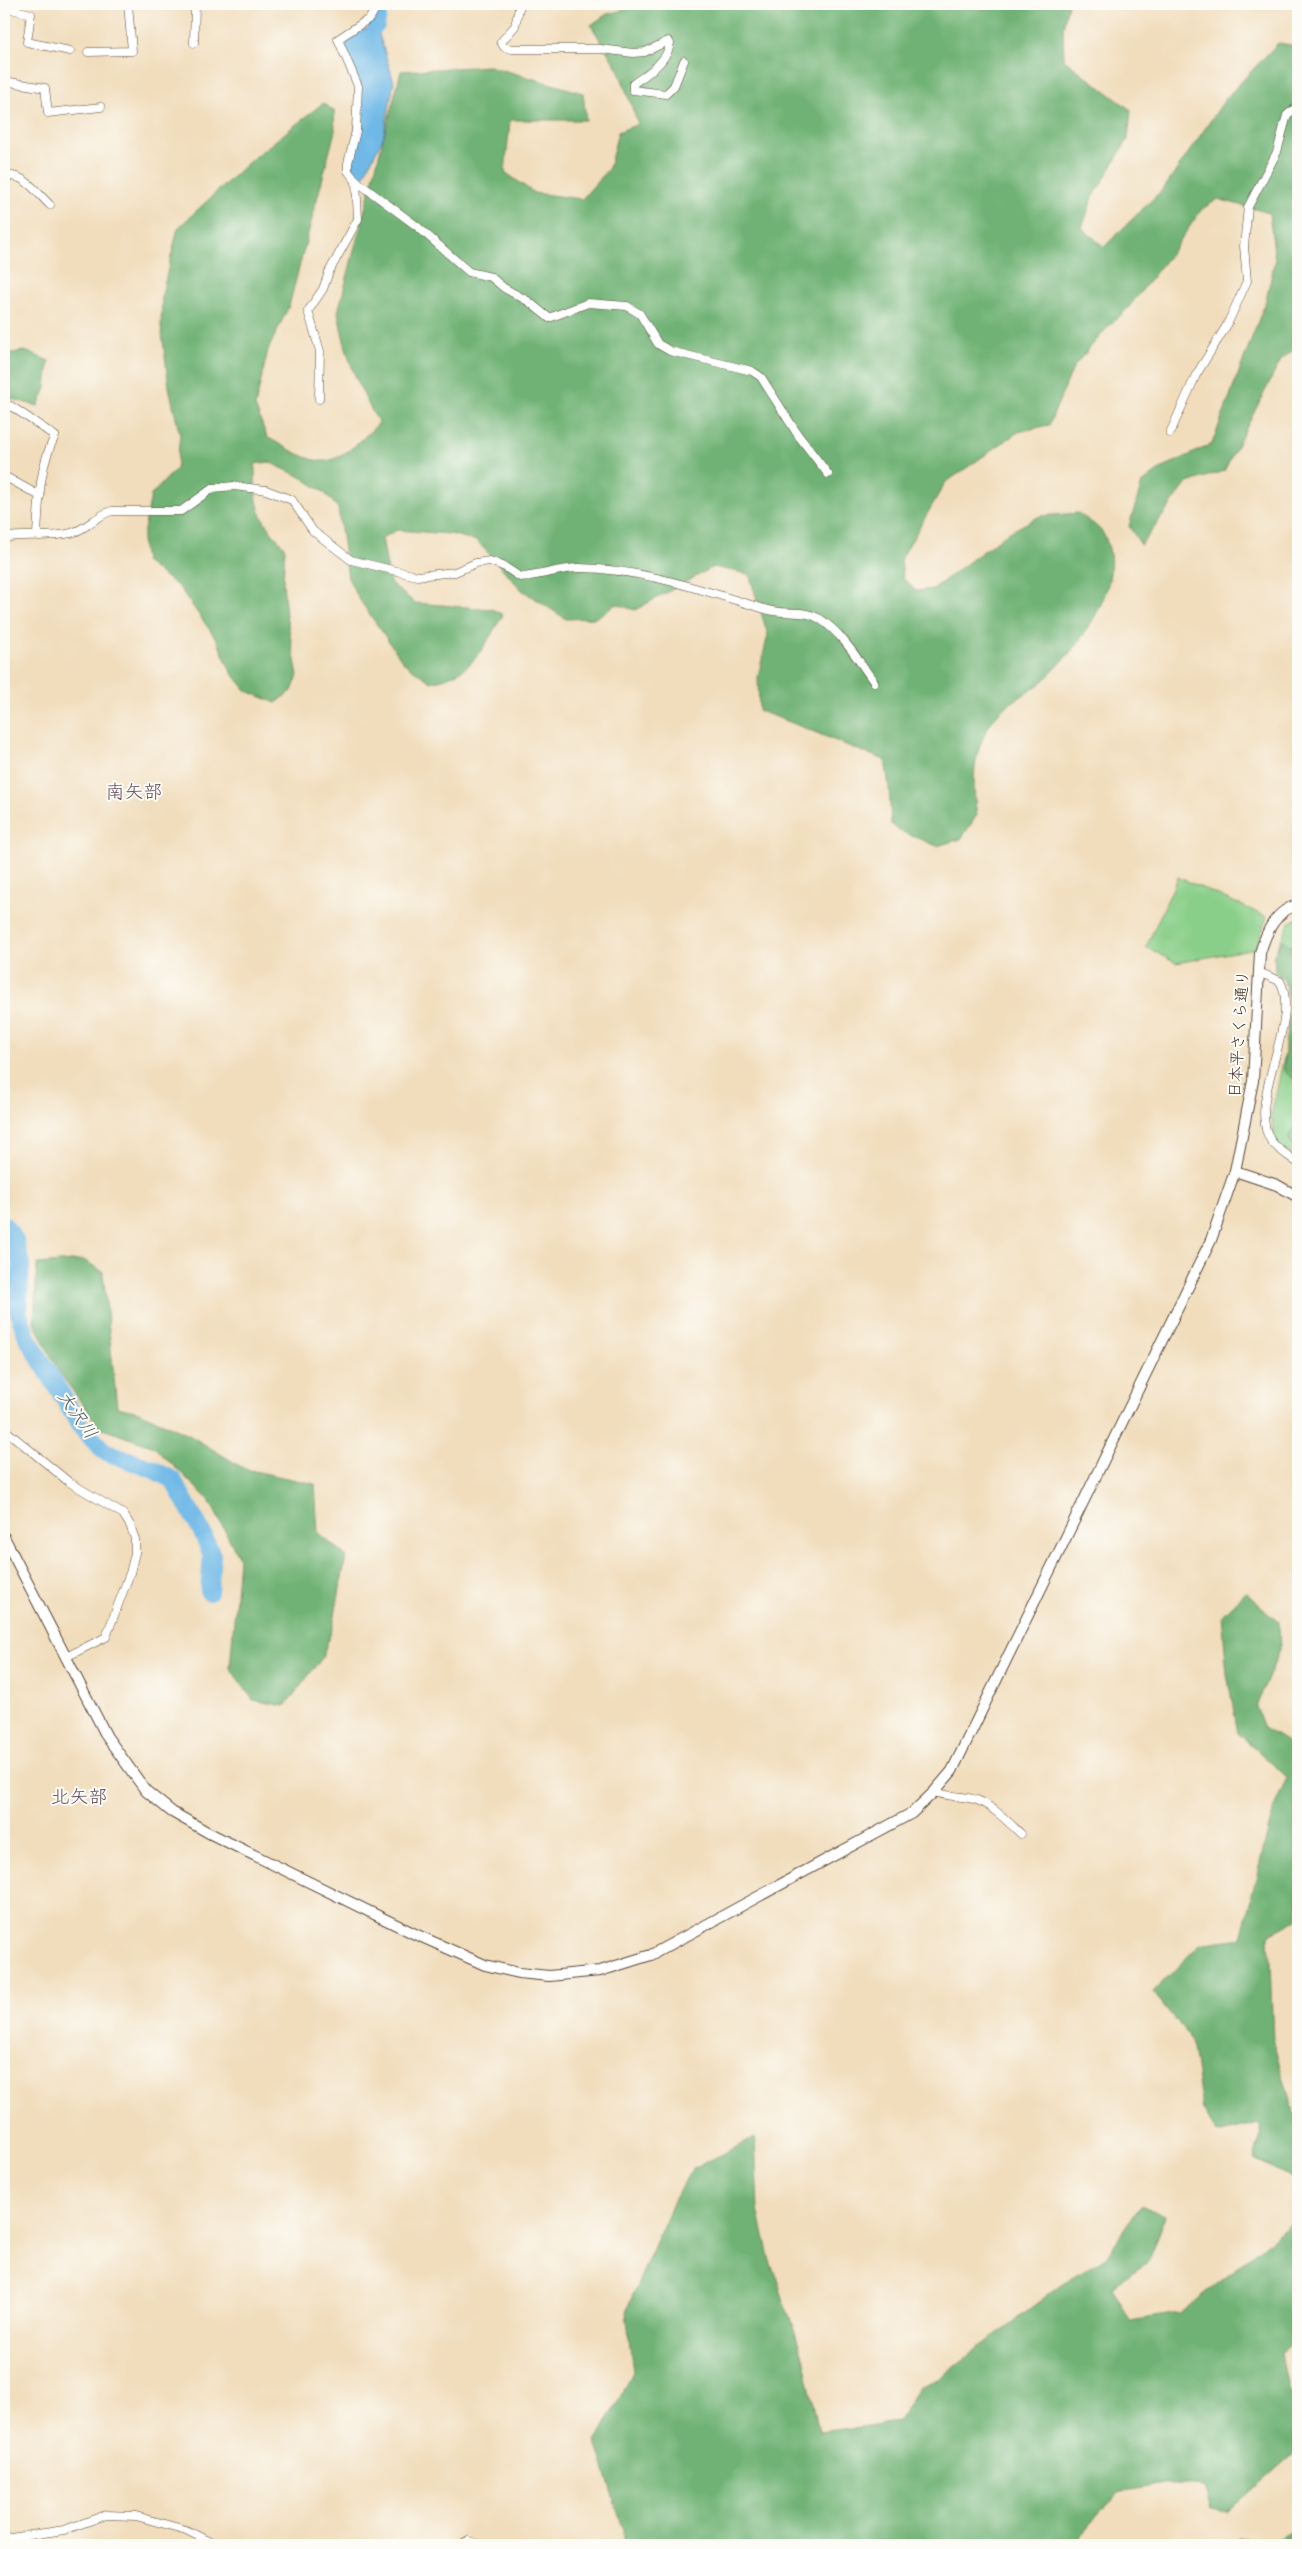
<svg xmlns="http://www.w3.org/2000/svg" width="1302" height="2549" font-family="Pangolin,'Klee One',sans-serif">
<rect width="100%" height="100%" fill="#fdfcf7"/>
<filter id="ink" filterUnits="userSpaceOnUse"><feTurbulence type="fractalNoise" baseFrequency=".02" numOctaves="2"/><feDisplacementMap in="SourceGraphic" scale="10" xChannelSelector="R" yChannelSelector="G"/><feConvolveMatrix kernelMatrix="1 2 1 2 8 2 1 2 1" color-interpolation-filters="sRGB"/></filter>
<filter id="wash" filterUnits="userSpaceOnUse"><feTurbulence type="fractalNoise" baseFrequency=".0096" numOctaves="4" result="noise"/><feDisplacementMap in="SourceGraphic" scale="20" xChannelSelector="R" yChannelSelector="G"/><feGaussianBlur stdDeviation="1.12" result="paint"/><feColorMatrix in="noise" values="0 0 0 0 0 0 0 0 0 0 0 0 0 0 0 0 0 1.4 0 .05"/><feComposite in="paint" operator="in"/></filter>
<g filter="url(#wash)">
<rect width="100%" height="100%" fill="#f1ddbc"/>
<g fill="#8acf89" stroke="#627c54">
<polygon points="1178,877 1267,917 1256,948 1176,963 1146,947"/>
<polygon points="1298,918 1298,1158 1277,1147 1271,1116 1296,1003 1285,977 1273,956 1290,922"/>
</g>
<g fill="#6fb275" stroke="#556e4a">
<path d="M647 4H965L982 10 1001 4H1068L1063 29 1064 60 1131 110 1128 139 1092 199 1082 228 1104 247 1165 187 1226 98 1278 43 1298 46V346L1281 360 1224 471 1187 483 1141 545 1129 526 1142 483 1162 468 1212 444 1266 300 1275 260 1269 213 1218 199 1202 209 1169 256 1128 308 1108 327 1074 366 1049 425 1018 432 945 483 901 559 903 578 916 591 933 589 1006 534 1040 516 1078 513C1086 519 1100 527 1104 535 1129 584 1078 648 1044 680 1029 694 1007 702 995 717 973 746 971 781 977 815L961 839 937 846 900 831 891 824 889 786 885 760C842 745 802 725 759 711L758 676 768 635 749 574 713 567 635 610 616 604 595 618 566 619 522 590 477 541 450 534 397 530 382 538 390 583 415 603 492 609 503 615C481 650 475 673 431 682L404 663 359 599 348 578 338 508 324 492 301 477 269 462 255 464C255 508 257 515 285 548L283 582 286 615 298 675 292 691 276 703 247 691 231 672 217 640 179 587 145 562 142 540 151 495 176 469 180 436 169 387 161 326 162 294 178 228 251 160 323 103 334 111 335 131 289 306 268 350 255 406 267 437C280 444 305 460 321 461 341 463 365 436 379 423 356 384 346 357 338 312L401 71 489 66 583 93 586 120H510L505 172 534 193 582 199 609 168 618 132 638 124 619 71 591 25 607 14Z"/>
<polygon points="25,351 49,361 46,388 38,406 4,397 4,354"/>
<polygon points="1283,940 1298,952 1298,1082 1284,1071 1285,1045 1290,1006 1284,981 1275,972 1274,954"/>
<polygon points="1298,1122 1298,1155 1288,1139"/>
<polygon points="84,1260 103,1272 117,1407 139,1412 189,1435 245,1469 315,1484 318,1533 346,1556 333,1626 322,1658 285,1706 253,1700 230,1668 239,1558 209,1500 154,1447 100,1428 59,1372 34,1323 37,1264"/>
<polygon points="1245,1592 1279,1622 1280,1650 1256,1707 1264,1728 1298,1749 1298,1812 1296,1818 1298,1822 1298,1919 1269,1935 1273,2042 1295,2117 1298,2119 1298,2180 1254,2159 1261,2135 1258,2123 1217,2133 1202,2108 1192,2041 1153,1992 1200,1944 1241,1938 1274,1807 1287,1777 1238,1733 1227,1674 1222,1615"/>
<polygon points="755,2138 758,2209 769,2257 803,2356 819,2432 898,2422 921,2386 938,2379 1062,2284 1106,2257 1141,2205 1165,2216 1149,2261 1112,2287 1130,2321 1180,2313 1298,2218 1298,2339 1281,2354 1288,2390 1298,2410 1298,2455 1293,2454 1227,2512 1211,2509 1204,2487 1163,2484 1118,2493 1081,2534 1077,2545 623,2545 623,2529 596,2442 633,2373 626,2311 676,2196 692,2169"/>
<polygon points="1298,2528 1298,2545 1235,2545 1239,2539 1278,2539"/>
</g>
<polygon fill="#6fb9e7" stroke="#557282" points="376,25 394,82 383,138 362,179 351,171 360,85 340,40"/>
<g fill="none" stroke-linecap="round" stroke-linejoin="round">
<g stroke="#6fb9e7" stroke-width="18">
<polyline points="376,25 380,4"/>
<polyline points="4,1225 15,1240 21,1265 18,1311 27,1337 81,1427 104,1451 152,1469 173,1480 201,1530 212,1555 209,1592"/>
</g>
</g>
</g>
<g filter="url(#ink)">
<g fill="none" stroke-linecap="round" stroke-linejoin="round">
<defs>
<g id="minor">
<polyline points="5,4 7,8 31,14 27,42 70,51"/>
<polyline points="378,4 370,18 338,39 358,86 356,131 348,163 348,171 356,181 418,227 469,272 491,277 504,288 528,301 549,318 588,303 627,306 640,314 658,344 670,351 752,371 761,377 798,435 828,474"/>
<path d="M520 4 515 26 501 42 504 47 512 49H601L633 53 645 52 668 41 670 43C668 61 647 74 633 84V90L666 94 674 86 684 61"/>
<polyline points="194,43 195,4"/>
<polyline points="88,52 132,51 128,4"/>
<polyline points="4,81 45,88 48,113 101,107"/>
<path d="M4 176C25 173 36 192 50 205"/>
<polyline points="319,399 320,351 308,311 323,289 329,272 358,219 356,181"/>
<path d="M4 408 11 406 55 436C39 467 39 500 37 535"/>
<polyline points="1170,433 1196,375 1227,325 1247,281 1244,246 1248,207 1277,152 1287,115 1298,106"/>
<polyline points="4,476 40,496"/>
<path d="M4 538C26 533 49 539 71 533 86 530 96 515 112 511H181L213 488 234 486 266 490 292 500 313 531 351 560 417 576 455 572 476 563 490 561 505 567 520 577C540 576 560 568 580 568 645 569 707 592 768 610 786 615 804 609 820 619 843 634 858 660 874 682"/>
<path d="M1258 972 1280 981C1302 1021 1245 1102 1271 1141 1278 1150 1289 1156 1298 1163"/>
<polyline points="4,1429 69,1482 123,1514 130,1525 135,1539 135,1553 130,1573 106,1637 66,1657"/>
<path d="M934 1792C948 1797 964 1796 977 1800 994 1807 1008 1822 1021 1834"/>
<polyline points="4,2539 64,2530 106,2515 136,2516 186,2530 216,2545"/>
<polyline points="462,2545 468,2541 484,2545"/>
</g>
<g id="tertiary">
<path d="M1298 905C1275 910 1266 933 1260 953L1253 1081 1235 1171 1277 1185 1298 1197"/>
<polyline points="4,1537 107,1737 146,1791 172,1812 209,1833 415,1934 485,1965 519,1973 549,1976 600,1971 651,1955 912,1813 934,1792 952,1771 1211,1240 1235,1171"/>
</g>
</defs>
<use href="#minor" stroke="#564536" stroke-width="9"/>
<use href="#tertiary" stroke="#564536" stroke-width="12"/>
<use href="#minor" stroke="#fff" stroke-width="8"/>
<use href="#tertiary" stroke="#fff" stroke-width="10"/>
</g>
</g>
<g text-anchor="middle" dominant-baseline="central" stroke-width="4" stroke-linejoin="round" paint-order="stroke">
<g font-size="16" fill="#3b2a1e" stroke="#fdfcf7">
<text transform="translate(1239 1034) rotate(-86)">日本平さくら通り</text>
</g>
<g font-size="18" font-style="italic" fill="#4d5c64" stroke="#fdfcf7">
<text transform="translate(77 1415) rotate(55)">大沢川</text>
</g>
<g font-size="19" fill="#655061" stroke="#fdfcf7">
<text x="134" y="792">南矢部</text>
<text x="79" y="1797">北矢部</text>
</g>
</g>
<rect width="1302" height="2549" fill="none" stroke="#fdfcf7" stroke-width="20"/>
</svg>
